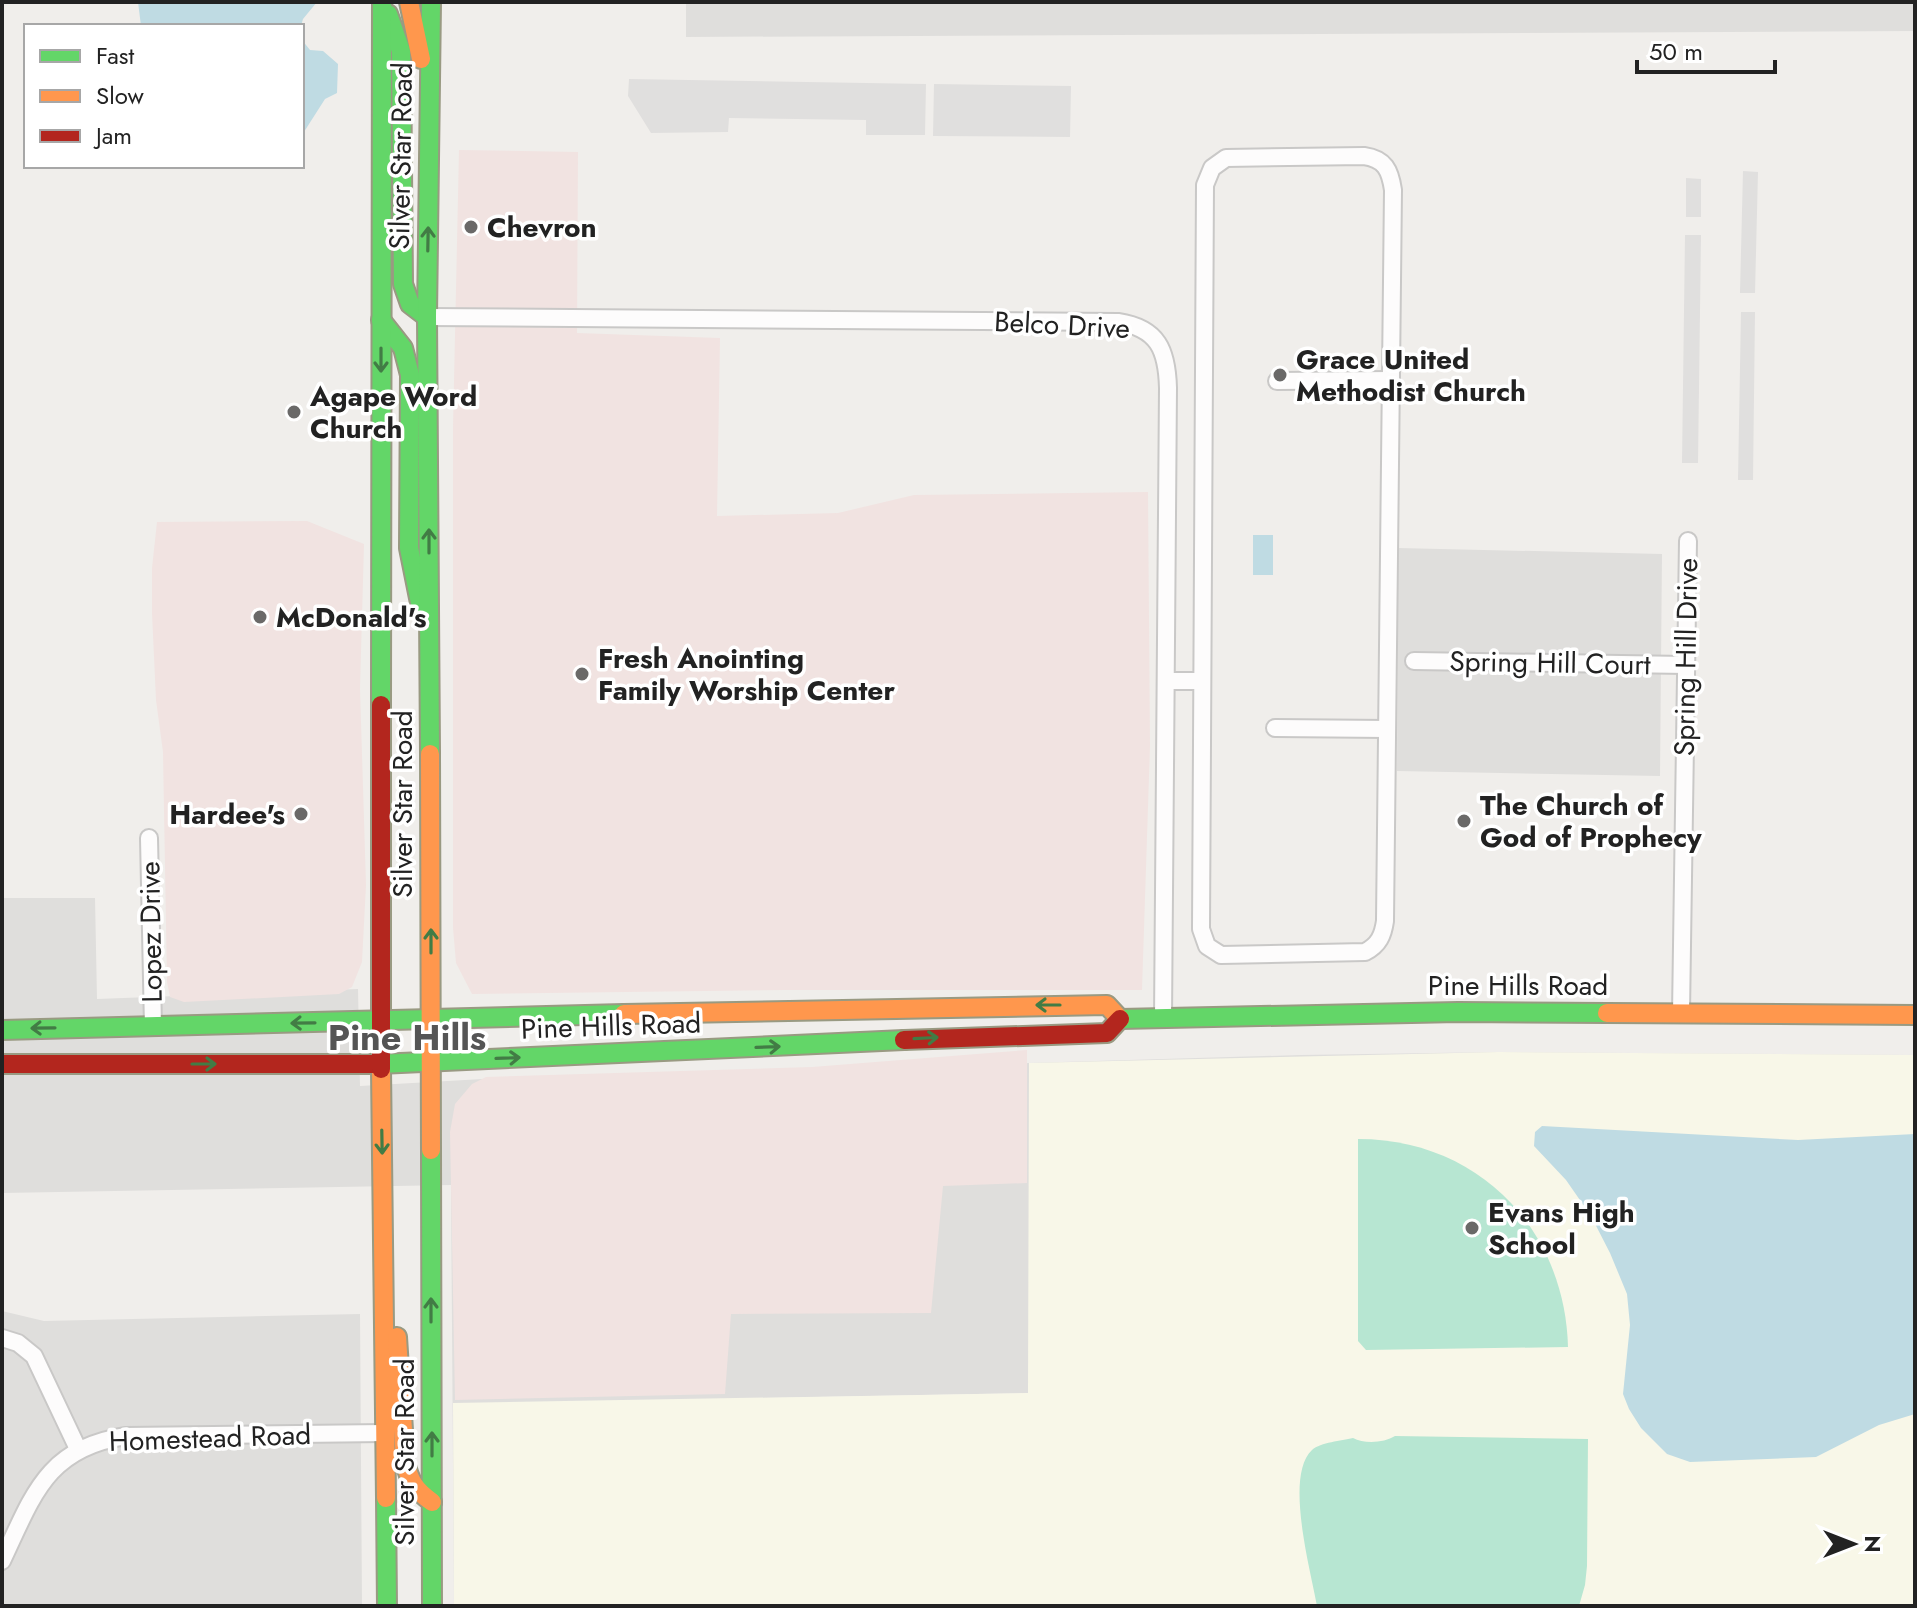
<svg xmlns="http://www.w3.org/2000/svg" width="1917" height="1608" font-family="Jost,sans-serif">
<rect width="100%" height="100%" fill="#f0eeeb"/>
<g fill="#dfdedc">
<polygon points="686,2 1915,2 1915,31 686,37"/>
<polygon points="1398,548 1662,554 1660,776 1397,771"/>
<polygon points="2,898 95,898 97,999 358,989 360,1086 500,1078 848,1072 1029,1063 1301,1055 1499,1052 1915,1055 1029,1393 760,1398 454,1606 451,1185 2,1193"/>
<polygon points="2,1311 44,1321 360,1314 362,1606 2,1606"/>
</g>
<g fill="#f1e3e1">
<polygon points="459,150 578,152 577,333 720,338 717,516 838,513 914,495 1148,492 1150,746 1142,990 785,990 472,994 456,963 453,928 453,428"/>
<polygon points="307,521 364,544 360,689 366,885 362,962 352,987 339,994 184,1002 170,997 167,982 163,752 156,700 152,613 152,568 157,522"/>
<polygon points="1027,1050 1027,1183 943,1186 931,1313 731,1314 725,1394 455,1400 450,1132 455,1104 472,1084 486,1077 812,1067"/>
</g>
<polygon fill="#f8f7e8" points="1499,1052 1915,1055 1915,1606 454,1606 453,1403 1028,1393 1029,1063"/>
<g fill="#b7e6d2">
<path d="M1358 1139C1478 1139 1565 1229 1568 1347L1366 1350 1358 1341Z"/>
<path d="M1395 1436 1588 1439 1587 1566 1585 1585 1579 1606H1317C1311 1571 1284 1476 1312 1450 1321 1442 1341 1441 1353 1438 1364 1444 1384 1443 1395 1436Z"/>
</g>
<g fill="#e0dfde">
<polygon points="629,79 926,84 925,135 866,135 866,120 729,118 728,132 651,133 628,96"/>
<polygon points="934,84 1071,86 1070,137 933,136"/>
<polygon points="1743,171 1758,172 1755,293 1740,293"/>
<polygon points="1686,178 1701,179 1701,217 1686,217"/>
<polygon points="1685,235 1701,235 1698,463 1682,463"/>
<polygon points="1741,312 1755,312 1753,480 1738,480"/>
</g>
<g fill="#bfdbe3">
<polygon points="138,2 317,2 303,19 301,26 141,26"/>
<polygon points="302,40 310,50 323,51 338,64 337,93 325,99 302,135"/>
<rect x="1253" y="535" width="20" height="40"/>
<polygon points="1542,1126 1798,1140 1915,1134 1915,1414 1879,1425 1816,1457 1690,1462 1667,1454 1641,1428 1629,1409 1623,1394 1630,1325 1627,1294 1610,1253 1591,1216 1566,1180 1534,1146 1535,1132"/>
</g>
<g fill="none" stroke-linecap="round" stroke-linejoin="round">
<defs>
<g id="street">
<path d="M1364 156C1385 159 1390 170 1393 190L1385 921C1383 935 1379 945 1365 952L1221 955 1207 946 1201 929 1205 185 1212 168 1226 158Z"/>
<path d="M427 317 1118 322C1158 328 1167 350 1168 388L1163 1018"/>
<polyline points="1277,381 1391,380"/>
<polyline points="1414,661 1686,665"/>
<polyline points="1166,681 1202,681"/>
<polyline points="1275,728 1387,729"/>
<polyline points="149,838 153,1026"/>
<polyline points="1681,1013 1688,541"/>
<polyline points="2,1338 18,1343 34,1356 78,1449"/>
<path d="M2 1561C33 1496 46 1448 126 1436L385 1433"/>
</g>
<g id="fast">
<polyline points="388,14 401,51 403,284 410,304 427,317"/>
<polyline points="381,320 403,348 410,375 409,548 420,603"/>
<polyline points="381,705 382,2"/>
<polyline points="430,754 427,317 431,2"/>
<polyline points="1120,1019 1458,1012 1607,1013"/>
<polyline points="2,1030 624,1014"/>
<polyline points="379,1064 904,1040"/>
<polyline points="431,1150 432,1606"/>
<polyline points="386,1498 387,1606"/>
</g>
<g id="slow">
<polyline points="409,2 421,59"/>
<polyline points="430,754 431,1150"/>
<polyline points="1607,1013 1915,1015"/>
<polyline points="624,1014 1107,1005 1120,1019"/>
<polyline points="381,1069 386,1498"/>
<path d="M397 1337 405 1461C409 1481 415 1490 432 1502"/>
</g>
<g id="jam">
<polyline points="904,1040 1107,1033 1120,1019"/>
<polyline points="2,1064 379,1064"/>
<polyline points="381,1069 381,705"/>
</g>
</defs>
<use href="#street" stroke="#c9c8c7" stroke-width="20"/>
<use href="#fast" stroke="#999a82" stroke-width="22"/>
<use href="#slow" stroke="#999a82" stroke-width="22"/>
<use href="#jam" stroke="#999a82" stroke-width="22"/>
<use href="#street" stroke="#fdfcfc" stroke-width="16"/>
<use href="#fast" stroke="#63d668" stroke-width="18"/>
<use href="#slow" stroke="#ff974d" stroke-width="18"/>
<use href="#jam" stroke="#b3261e" stroke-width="18"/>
</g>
<defs><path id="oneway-shaft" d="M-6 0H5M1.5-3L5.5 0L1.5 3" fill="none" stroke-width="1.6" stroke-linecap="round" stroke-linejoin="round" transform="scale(2)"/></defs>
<g stroke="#427c45">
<use href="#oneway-shaft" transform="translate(428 239) rotate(-89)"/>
<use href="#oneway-shaft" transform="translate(381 360) rotate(90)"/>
<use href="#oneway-shaft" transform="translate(429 541) rotate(-90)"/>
<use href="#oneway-shaft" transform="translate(431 941) rotate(-90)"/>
<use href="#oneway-shaft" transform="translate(1048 1005) rotate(-180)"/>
<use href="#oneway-shaft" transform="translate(303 1023) rotate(179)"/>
<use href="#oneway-shaft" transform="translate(43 1028) rotate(179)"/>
<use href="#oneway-shaft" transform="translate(926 1038) rotate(-3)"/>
<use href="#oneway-shaft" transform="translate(768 1047) rotate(-2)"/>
<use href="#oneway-shaft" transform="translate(508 1058) rotate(-2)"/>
<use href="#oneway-shaft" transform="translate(204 1064)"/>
<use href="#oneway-shaft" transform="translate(382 1142) rotate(89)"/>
<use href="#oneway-shaft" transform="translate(431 1310) rotate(-90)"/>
<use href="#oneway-shaft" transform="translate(432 1444) rotate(-90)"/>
</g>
<g fill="#6a6968" stroke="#fff" stroke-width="3">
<circle cx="471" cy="227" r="8"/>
<circle cx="1280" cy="375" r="8"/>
<circle cx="294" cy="412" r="8"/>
<circle cx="260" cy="617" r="8"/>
<circle cx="582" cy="674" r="8"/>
<circle cx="301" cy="814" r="8"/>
<circle cx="1464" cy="821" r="8"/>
<circle cx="1472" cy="1228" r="8"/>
</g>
<g text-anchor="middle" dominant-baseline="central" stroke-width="7" stroke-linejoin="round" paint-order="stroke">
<g font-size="28" fill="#222" stroke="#fff">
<text transform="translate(401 156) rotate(-89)">Silver Star Road</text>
<text transform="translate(1062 325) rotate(3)">Belco Drive</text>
<text transform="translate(1686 657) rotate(-89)">Spring Hill Drive</text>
<text transform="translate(1550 663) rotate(1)">Spring Hill Court</text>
<text transform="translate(402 804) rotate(-90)">Silver Star Road</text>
<text transform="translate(151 932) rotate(-91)">Lopez Drive</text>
<text x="1518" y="985">Pine Hills Road</text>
<text transform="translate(611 1026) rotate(-2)">Pine Hills Road</text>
<text transform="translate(210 1438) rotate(-2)">Homestead Road</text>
<text transform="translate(404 1452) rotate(-90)">Silver Star Road</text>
</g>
<g font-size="28" font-weight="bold" fill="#222" stroke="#fff" text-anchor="start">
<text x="487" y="227">Chevron</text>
<text x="1296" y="359">Grace United<tspan x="1296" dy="32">Methodist Church</tspan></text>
<text x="310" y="396">Agape Word<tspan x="310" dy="32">Church</tspan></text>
<text x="276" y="617">McDonald's</text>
<text x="598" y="658">Fresh Anointing<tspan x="598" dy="32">Family Worship Center</tspan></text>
<text x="1480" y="805">The Church of<tspan x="1480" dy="32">God of Prophecy</tspan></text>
<text x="285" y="814" text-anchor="end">Hardee's</text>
<text x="1488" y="1212">Evans High<tspan x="1488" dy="32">School</tspan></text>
</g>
<g font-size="36" font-weight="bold" fill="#555" stroke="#fff">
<text x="407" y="1037">Pine Hills</text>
</g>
</g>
<rect width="1917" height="1608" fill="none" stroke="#222222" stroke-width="8"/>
<rect x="24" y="24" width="280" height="144" fill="#ffffff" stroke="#a7a7a7" stroke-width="2"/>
<rect x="40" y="50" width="40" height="12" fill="#63d668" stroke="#a7a7a7" stroke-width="2"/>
<text x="96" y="64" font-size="24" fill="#222222">Fast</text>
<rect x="40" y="90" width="40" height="12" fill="#ff974d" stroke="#a7a7a7" stroke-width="2"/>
<text x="96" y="104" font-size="24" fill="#222222">Slow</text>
<rect x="40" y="130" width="40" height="12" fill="#b3261e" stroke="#a7a7a7" stroke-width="2"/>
<text x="96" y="144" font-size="24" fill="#222222">Jam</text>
<g transform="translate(1853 1544) rotate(90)" stroke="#ffffff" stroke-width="6" paint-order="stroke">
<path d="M0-6L14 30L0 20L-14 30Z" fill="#222222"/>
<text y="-12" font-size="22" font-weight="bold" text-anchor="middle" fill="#222222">N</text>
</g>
<path d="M1637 60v12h138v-12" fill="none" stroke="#222222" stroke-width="4"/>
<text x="1649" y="60" font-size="24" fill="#222222" stroke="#ffffff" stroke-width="6" paint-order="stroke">50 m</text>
</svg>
